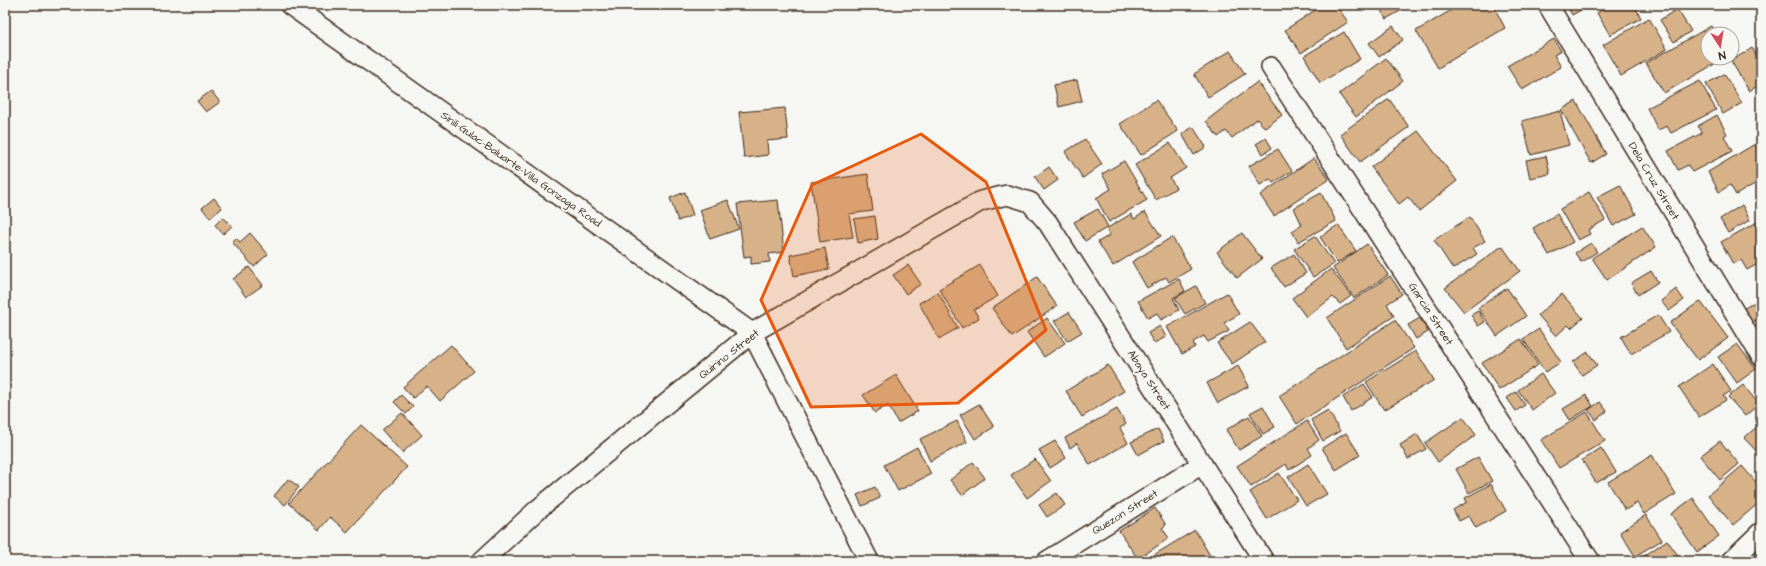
<svg xmlns="http://www.w3.org/2000/svg" width="1766" height="566" font-family="'Architects Daughter',sans-serif">
<rect width="100%" height="100%" fill="#f6f6f2"/>
<filter id="ink" filterUnits="userSpaceOnUse"><feTurbulence type="fractalNoise" baseFrequency=".025" numOctaves="2"/><feDisplacementMap in="SourceGraphic" scale="8" xChannelSelector="R" yChannelSelector="G"/><feConvolveMatrix kernelMatrix="1 2 1 2 8 2 1 2 1" color-interpolation-filters="sRGB"/></filter>
<g filter="url(#ink)">
<g fill="#d7b289" stroke="#3b2a1e">
<polygon points="1304,5 1313,5 1307,9"/>
<polygon points="1323,5 1336,5 1348,22 1301,53 1285,30"/>
<polygon points="1378,5 1399,5 1402,10 1386,19"/>
<polygon points="1460,5 1493,5 1505,28 1438,68 1416,31"/>
<polygon points="1567,5 1590,5 1572,15"/>
<polygon points="1611,5 1634,5 1641,18 1610,35 1597,13"/>
<polygon points="1677,9 1691,31 1674,42 1660,20"/>
<polygon points="1649,18 1667,49 1621,76 1603,45"/>
<polygon points="1393,26 1403,40 1379,57 1369,43"/>
<polygon points="1711,26 1716,34 1708,34 1708,58 1725,58 1664,93 1646,63"/>
<polygon points="1344,32 1360,59 1320,83 1304,56"/>
<polygon points="1554,39 1561,51 1554,55 1561,67 1522,90 1507,66"/>
<polygon points="1752,48 1761,63 1761,84 1749,91 1731,61"/>
<polygon points="1230,51 1245,74 1208,97 1194,74"/>
<polygon points="1386,58 1403,81 1356,117 1339,94"/>
<polygon points="1724,74 1742,103 1723,114 1706,84"/>
<polygon points="1077,80 1082,101 1059,107 1054,85"/>
<polygon points="1700,81 1716,110 1671,133 1667,126 1658,130 1647,108"/>
<polygon points="1257,82 1282,115 1265,128 1257,119 1232,138 1226,131 1218,137 1206,121"/>
<polygon points="211,91 220,102 206,112 197,101"/>
<polygon points="1389,99 1409,127 1360,162 1340,134"/>
<polygon points="1156,100 1178,131 1141,155 1120,124"/>
<polygon points="1576,101 1606,154 1591,163 1561,110"/>
<polygon points="785,108 788,139 767,141 768,155 744,158 739,112"/>
<polygon points="1560,111 1569,145 1531,155 1522,121"/>
<polygon points="1717,115 1727,134 1724,136 1732,151 1692,172 1688,165 1678,170 1668,151 1702,133 1698,126"/>
<polygon points="1193,127 1206,147 1194,155 1182,134"/>
<polygon points="1418,131 1457,181 1419,211 1408,197 1399,204 1371,167"/>
<polygon points="1266,138 1272,148 1263,154 1256,144"/>
<polygon points="1085,139 1102,164 1083,178 1065,152"/>
<polygon points="1170,143 1186,168 1170,178 1176,188 1156,200 1135,165"/>
<polygon points="1755,144 1761,155 1761,180 1736,195 1730,185 1719,192 1708,172"/>
<polygon points="1278,149 1292,171 1273,183 1270,179 1260,185 1249,166"/>
<polygon points="1546,156 1550,174 1530,178 1526,160"/>
<polygon points="1314,158 1329,179 1274,216 1260,195"/>
<polygon points="1124,161 1147,200 1109,222 1096,198 1111,189 1102,174"/>
<polygon points="1049,167 1058,180 1044,190 1035,177"/>
<polygon points="868,174 873,211 849,214 853,237 820,242 811,182"/>
<polygon points="1620,185 1636,214 1613,226 1597,197"/>
<polygon points="685,192 693,215 678,221 670,198"/>
<polygon points="1589,192 1605,220 1588,230 1590,234 1578,240 1560,209"/>
<polygon points="1321,193 1336,221 1298,242 1292,231 1302,225 1294,208"/>
<polygon points="214,198 222,208 210,218 202,208"/>
<polygon points="728,200 739,229 710,239 700,210"/>
<polygon points="778,200 784,252 769,254 770,262 751,264 751,256 744,257 737,204"/>
<polygon points="1742,205 1750,220 1728,233 1720,219"/>
<polygon points="1098,209 1108,227 1085,241 1074,222"/>
<polygon points="1145,212 1161,236 1113,266 1098,242 1110,235 1106,229 1131,214 1134,219"/>
<polygon points="1557,214 1573,242 1549,255 1533,228"/>
<polygon points="875,216 878,239 858,243 854,219"/>
<polygon points="223,217 232,226 223,234 215,225"/>
<polygon points="1470,217 1485,241 1473,248 1477,254 1453,269 1434,240"/>
<polygon points="1761,220 1761,262 1747,270 1741,260 1733,264 1721,242"/>
<polygon points="1338,225 1356,251 1337,263 1320,237"/>
<polygon points="1642,226 1656,247 1607,280 1592,258"/>
<polygon points="250,233 268,254 254,267 232,242 236,238 240,242"/>
<polygon points="1242,233 1262,259 1237,278 1217,252"/>
<polygon points="1315,236 1334,264 1313,277 1294,249"/>
<polygon points="1172,237 1191,269 1169,282 1166,277 1147,288 1132,262"/>
<polygon points="1591,243 1597,252 1581,262 1575,253"/>
<polygon points="1367,244 1388,275 1354,298 1333,268"/>
<polygon points="1502,246 1520,271 1464,312 1445,288"/>
<polygon points="825,248 829,269 794,276 790,255"/>
<polygon points="1294,254 1306,273 1284,287 1271,268"/>
<polygon points="908,265 921,284 906,294 893,275"/>
<polygon points="980,265 998,296 974,310 979,318 962,328 939,289"/>
<polygon points="249,267 263,285 246,297 233,279"/>
<polygon points="1331,269 1351,296 1340,304 1333,297 1306,317 1292,298"/>
<polygon points="1651,271 1658,282 1638,295 1631,283"/>
<polygon points="1390,276 1402,294 1387,304 1394,316 1346,348 1327,318"/>
<polygon points="1037,277 1057,306 1012,337 992,308"/>
<polygon points="1179,279 1185,291 1173,298 1179,310 1161,320 1157,313 1148,318 1138,301"/>
<polygon points="1196,286 1205,303 1185,314 1175,298"/>
<polygon points="1507,288 1526,316 1497,336 1478,308"/>
<polygon points="1676,289 1684,300 1669,311 1661,301"/>
<polygon points="938,292 958,328 939,339 919,303"/>
<polygon points="1227,293 1239,314 1224,323 1229,331 1208,342 1204,336 1193,342 1195,347 1182,354 1167,327"/>
<polygon points="1562,294 1583,318 1571,328 1568,325 1556,336 1538,315"/>
<polygon points="1760,299 1761,302 1761,318 1751,323 1743,309"/>
<polygon points="1700,301 1728,338 1698,360 1670,323"/>
<polygon points="1478,311 1485,322 1478,326 1471,315"/>
<polygon points="1069,312 1082,332 1067,341 1054,321"/>
<polygon points="1658,315 1669,332 1631,354 1621,337"/>
<polygon points="1047,318 1065,343 1044,357 1027,332"/>
<polygon points="1420,318 1428,332 1416,339 1408,325"/>
<polygon points="1395,320 1414,348 1297,424 1279,396"/>
<polygon points="1250,322 1265,342 1232,364 1217,343"/>
<polygon points="1160,326 1166,337 1154,343 1148,333"/>
<polygon points="1539,329 1561,362 1545,372 1523,339"/>
<polygon points="1521,339 1538,365 1499,390 1482,363"/>
<polygon points="1737,344 1756,369 1737,383 1718,357"/>
<polygon points="451,345 474,371 440,401 427,386 413,398 403,387"/>
<polygon points="1416,351 1434,380 1384,410 1366,382"/>
<polygon points="1588,352 1597,365 1582,375 1573,362"/>
<polygon points="1713,364 1731,391 1723,396 1726,400 1699,417 1679,387"/>
<polygon points="1108,365 1124,391 1082,417 1066,391"/>
<polygon points="1238,366 1249,386 1218,403 1207,383"/>
<polygon points="1541,374 1555,393 1532,410 1518,390"/>
<polygon points="896,375 918,411 898,423 888,405 875,413 863,395"/>
<polygon points="1364,384 1373,397 1351,411 1343,397"/>
<polygon points="1743,385 1759,404 1745,416 1728,397"/>
<polygon points="1516,392 1525,405 1516,411 1507,398"/>
<polygon points="401,395 413,407 406,414 394,402"/>
<polygon points="1586,395 1593,406 1570,420 1563,409"/>
<polygon points="1600,402 1607,411 1596,420 1588,410"/>
<polygon points="979,404 994,427 975,439 960,415"/>
<polygon points="1263,406 1275,427 1263,434 1250,413"/>
<polygon points="1117,409 1126,424 1120,428 1128,443 1090,465 1077,443 1070,448 1065,438"/>
<polygon points="1328,410 1340,431 1323,441 1311,420"/>
<polygon points="1587,412 1605,441 1559,468 1541,440"/>
<polygon points="402,413 422,435 402,453 382,430"/>
<polygon points="1249,416 1262,436 1239,450 1226,430"/>
<polygon points="1463,417 1476,435 1438,462 1425,443"/>
<polygon points="957,421 967,442 930,461 920,439"/>
<polygon points="1307,421 1319,440 1308,448 1312,455 1289,470 1286,464 1251,487 1237,466"/>
<polygon points="1761,423 1761,456 1744,438"/>
<polygon points="361,425 407,467 347,532 330,517 319,530 289,503"/>
<polygon points="1158,429 1164,441 1138,455 1131,442"/>
<polygon points="1346,433 1360,455 1336,470 1322,448"/>
<polygon points="1417,434 1426,449 1408,459 1400,445"/>
<polygon points="1055,441 1066,458 1050,468 1039,450"/>
<polygon points="1720,441 1739,464 1720,480 1700,456"/>
<polygon points="917,447 931,474 898,491 884,465"/>
<polygon points="1601,448 1616,472 1596,483 1582,460"/>
<polygon points="1652,455 1676,494 1644,514 1637,503 1625,510 1608,482"/>
<polygon points="1478,457 1492,481 1469,493 1456,469"/>
<polygon points="1035,459 1051,481 1027,498 1011,475"/>
<polygon points="973,462 985,478 962,495 950,480"/>
<polygon points="1308,464 1327,494 1306,506 1288,477"/>
<polygon points="1742,466 1761,488 1761,501 1733,525 1708,495"/>
<polygon points="1279,473 1297,500 1267,519 1250,492"/>
<polygon points="288,479 299,487 285,505 274,496"/>
<polygon points="1491,484 1506,511 1476,528 1469,516 1459,521 1453,510 1467,502 1465,498"/>
<polygon points="875,487 880,498 862,506 857,495"/>
<polygon points="1057,493 1065,505 1047,517 1039,505"/>
<polygon points="1693,498 1719,536 1697,552 1671,514"/>
<polygon points="1155,508 1166,525 1162,528 1169,538 1138,559 1119,531"/>
<polygon points="1646,515 1662,540 1635,556 1620,532"/>
<polygon points="1195,530 1212,559 1208,561 1144,561"/>
<polygon points="1667,540 1682,561 1637,561"/>
</g>
<g fill="none" stroke-linecap="round" stroke-linejoin="round">
<defs>
<g id="minor">
<polyline points="290,5 752,333 869,561"/>
<polyline points="1548,5 1761,356"/>
<polyline points="1271,67 1590,561"/>
<polyline points="482,561 537,510 752,333 981,201 1007,195 1030,202 1048,223 1264,561"/>
<polyline points="1047,561 1202,464"/>
<polyline points="1731,561 1761,532"/>
</g>
</defs>
<use href="#minor" stroke="#3b2a1e" stroke-width="22"/>
<use href="#minor" stroke="#f6f6f2" stroke-width="19"/>
</g>
</g>
<path fill="#e8590c" fill-opacity="0.2" stroke="#e8590c" stroke-width="3" stroke-linejoin="round" d="M921 134 986 182 1046 330 958 403 811 407 761 300 812 185Z"/>
<g text-anchor="middle" dominant-baseline="central" stroke-width="4" stroke-linejoin="round" paint-order="stroke">
<g font-size="11" fill="#3b2a1e" stroke="#f6f6f2">
<text transform="translate(521 169) rotate(35)">Sinili-Gulac-Baluarte-Villa Gonzaga Road</text>
<text transform="translate(1654 181) rotate(59)">Dela Cruz Street</text>
<text transform="translate(1431 314) rotate(57)">Garcia Street</text>
<text transform="translate(729 354) rotate(-38)">Quirino Street</text>
<text transform="translate(1149 380) rotate(57)">Abaya Street</text>
<text transform="translate(1125 512) rotate(-32)">Quezon Street</text>
</g>
</g>
<rect width="1766" height="566" fill="none" stroke="#f6f6f2" stroke-width="20"/>
<rect x="10" y="10" width="1746" height="546" fill="none" stroke="#3b2a1e" stroke-width="1.5" filter="url(#ink)"/>
<g transform="translate(1720 46) rotate(168)"><circle r="19" fill="#f6f6f2" stroke="#aba49d"/>
<path d="M0-3L7 15L0 10L-7 15Z" fill="#d1495b"/>
<text y="-6" font-size="11" font-weight="bold" text-anchor="middle" fill="#3b2a1e">N</text>
</g>
</svg>
